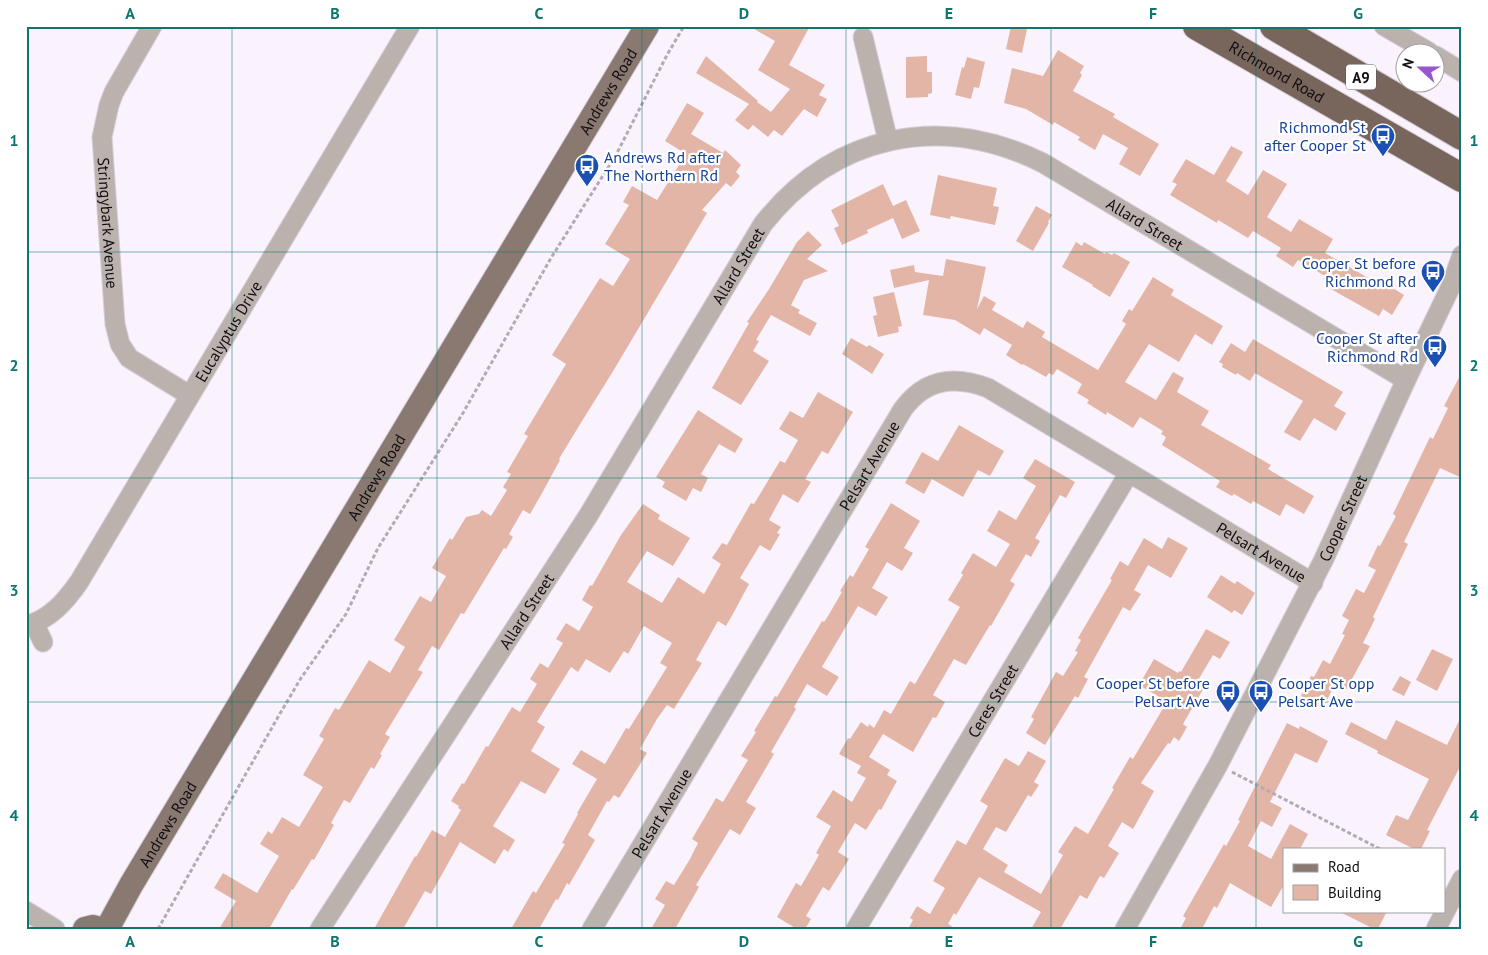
<svg xmlns="http://www.w3.org/2000/svg" width="1488" height="955" font-family="'PT Sans',sans-serif">
<rect width="100%" height="100%" fill="#faf3fe"/>
<g fill="#e3b5a7">
<polygon points="749,26 810,26 789,65 825,85 819,95 827,99 817,117 804,109 782,136 774,130 768,137 753,125 748,130 735,120 749,104 696,73 706,56 758,101 757,102 771,112 790,89 758,70 775,41"/>
<polygon points="1011,26 1027,29 1022,53 1006,49"/>
<polygon points="1058,50 1084,66 1080,73 1082,75 1073,91 1115,114 1113,117 1159,144 1140,176 1119,164 1128,148 1103,134 1095,150 1078,140 1080,137 1054,122 1053,125 1026,109 1004,103 1012,68 1043,76"/>
<polygon points="927,56 927,72 932,72 932,93 928,94 928,97 906,98 906,57"/>
<polygon points="967,57 985,62 979,88 974,87 971,99 955,95 962,67 964,68"/>
<polygon points="687,103 704,113 691,134 723,153 725,150 741,165 736,172 740,176 731,187 726,183 702,210 707,213 612,373 582,421 559,459 560,460 541,495 530,514 523,510 509,534 513,537 506,549 504,548 464,614 461,613 439,650 432,646 418,670 423,672 385,734 390,737 380,754 382,755 374,769 371,767 350,803 344,800 331,823 334,825 314,860 312,859 293,890 292,889 269,929 219,929 236,901 214,888 223,873 257,893 279,856 260,844 268,831 272,834 282,817 299,827 323,787 303,775 324,739 319,736 335,708 339,710 369,660 390,673 405,647 394,640 420,596 431,602 446,576 432,568 450,538 452,540 466,517 479,514 482,510 491,516 507,490 503,487 511,474 507,472 528,436 524,434 566,364 552,355 600,278 613,286 630,259 605,244 629,205 623,202 632,186 657,200 686,154 665,141"/>
<polygon points="1231,146 1243,152 1226,181 1248,195 1263,170 1287,184 1267,217 1291,232 1299,219 1333,239 1325,253 1384,287 1386,284 1404,295 1392,315 1383,309 1379,316 1329,288 1332,284 1323,279 1325,276 1298,260 1293,267 1276,256 1281,248 1253,231 1248,238 1218,220 1217,223 1170,195 1177,184 1172,182 1186,159 1214,175"/>
<polygon points="938,175 997,188 993,206 999,207 995,225 951,216 950,219 930,215"/>
<polygon points="883,184 893,206 906,200 920,231 902,239 893,218 867,230 868,233 842,245 834,228 839,226 831,210"/>
<polygon points="1036,206 1052,215 1048,222 1049,223 1033,251 1016,241"/>
<polygon points="808,231 822,245 807,259 828,271 804,280 791,305 800,310 798,313 817,323 810,336 771,315 756,340 759,341 753,351 769,361 741,405 712,388 749,323 747,322 769,289 797,242"/>
<polygon points="1076,242 1082,246 1084,242 1105,254 1106,252 1112,255 1114,253 1130,262 1110,297 1092,286 1093,285 1062,267"/>
<polygon points="946,259 986,267 977,309 984,296 996,303 992,310 1023,328 1027,321 1045,332 1042,337 1098,370 1126,324 1122,321 1129,309 1132,311 1153,277 1174,290 1171,295 1223,326 1212,345 1195,334 1179,362 1149,344 1125,382 1156,400 1173,372 1184,378 1177,392 1209,411 1201,425 1271,465 1268,469 1314,496 1304,514 1286,504 1280,516 1253,501 1251,504 1234,494 1232,496 1216,487 1220,481 1162,445 1166,437 1161,434 1163,431 1140,417 1133,428 1107,412 1106,415 1087,403 1089,400 1077,393 1082,384 1057,369 1053,375 1049,373 1046,377 1023,364 1022,365 1006,355 1012,345 984,328 980,335 955,320 923,315 929,280 894,288 890,270 914,265 915,272 943,276"/>
<polygon points="894,292 902,326 898,327 899,332 878,337 873,316 877,315 873,297"/>
<polygon points="851,338 867,347 869,345 884,354 872,374 842,354"/>
<polygon points="1253,339 1343,392 1334,406 1346,413 1336,431 1314,418 1300,441 1284,432 1303,401 1255,373 1250,381 1237,373 1236,375 1222,367 1223,364 1219,362 1231,343 1245,352"/>
<polygon points="1462,372 1462,478 1440,468 1404,542 1408,544 1373,617 1375,619 1363,643 1370,646 1346,690 1335,684 1323,708 1301,696 1311,676 1314,677 1323,660 1330,664 1345,635 1342,634 1349,620 1342,616 1356,589 1364,593 1376,570 1368,566 1378,545 1380,546 1396,516 1393,514 1430,437 1433,439 1448,408 1444,406"/>
<polygon points="818,392 853,412 828,454 822,451 805,479 811,482 798,503 783,494 769,520 781,527 777,533 780,534 770,551 760,545 740,578 749,584 734,612 726,626 718,621 696,660 702,663 674,709 667,705 657,719 640,749 647,753 619,798 614,795 609,802 607,801 588,835 595,840 569,885 567,883 558,900 556,899 539,929 511,929 533,891 536,893 565,844 562,843 578,814 577,813 597,779 572,764 581,750 605,764 626,728 629,729 667,667 660,663 672,643 644,626 628,654 624,651 610,673 586,659 578,672 571,667 537,722 545,727 531,751 560,769 545,794 521,781 493,826 515,840 508,852 504,849 495,864 460,842 431,894 425,891 403,929 374,929 415,856 416,857 432,830 445,837 461,810 458,808 459,806 451,801 462,783 464,784 486,746 488,747 512,707 520,712 537,684 530,679 540,663 548,668 563,643 556,639 566,623 579,631 593,607 582,600 590,585 592,586 621,535 643,504 660,515 658,519 690,538 673,566 647,551 627,582 662,603 678,577 704,594 721,564 712,558 722,543 727,545 751,503 754,504 780,461 785,463 798,440 779,429 790,411 803,418"/>
<polygon points="698,410 743,439 735,453 719,444 701,474 708,478 701,492 693,488 686,501 662,487 665,482 656,477"/>
<polygon points="959,425 1004,451 990,476 978,470 963,497 932,479 924,494 905,483 922,452 938,461"/>
<polygon points="1035,459 1075,482 1066,498 1060,495 1035,538 1040,541 1031,557 1026,554 1010,581 1015,584 991,626 990,625 966,665 954,659 933,695 945,702 936,718 933,717 913,752 883,734 869,757 890,770 887,775 897,781 881,810 879,809 866,830 855,823 838,852 849,859 829,891 823,887 806,916 811,919 805,929 797,929 777,917 796,883 801,886 819,855 816,853 831,826 816,817 833,790 852,802 866,778 857,773 861,766 839,754 848,738 850,739 861,722 868,727 869,724 874,728 884,710 891,714 910,681 915,684 960,607 948,600 963,575 961,573 973,553 996,567 1010,544 987,531 999,510 1016,520 1036,486 1023,478"/>
<polygon points="891,503 920,521 904,548 913,553 902,571 887,562 872,588 888,597 876,616 858,606 822,667 839,677 827,696 807,684 794,707 796,709 771,752 774,754 746,802 756,808 740,835 730,829 696,885 699,887 675,929 651,929 665,905 655,899 666,881 674,885 690,859 698,843 692,839 716,798 723,802 748,760 741,756 756,732 754,731 775,696 777,697 822,621 824,622 828,616 842,592 840,591 850,575 853,577 869,549 865,547"/>
<polygon points="1168,537 1188,548 1171,578 1148,565 1134,590 1141,594 1130,611 1123,607 1084,677 1088,679 1078,698 1075,696 1045,745 1026,733 1034,719 1031,717 1056,672 1063,676 1078,652 1075,651 1081,640 1078,638 1112,580 1110,579 1120,561 1128,566 1144,538 1162,549"/>
<polygon points="1221,575 1235,584 1237,581 1255,593 1242,615 1234,610 1232,613 1207,597"/>
<polygon points="1206,629 1230,642 1220,659 1213,655 1197,682 1205,686 1183,724 1187,727 1179,741 1174,737 1170,744 1168,743 1141,783 1154,791 1133,829 1122,822 1108,846 1119,853 1104,878 1100,876 1087,899 1080,895 1060,929 1031,929 1041,912 979,877 956,915 954,913 948,924 956,929 908,929 913,920 910,918 917,906 930,914 945,888 933,881 957,840 966,845 988,806 980,801 1005,758 1019,766 1028,751 1046,761 1034,782 1039,785 1031,797 1028,795 1006,832 996,827 983,849 1008,865 1004,872 1041,894 1063,855 1058,852 1075,826 1088,834 1114,789 1112,788 1130,757 1133,759 1165,705 1166,701 1139,685 1154,659 1178,673 1179,671 1181,672"/>
<polygon points="1432,649 1453,659 1437,691 1416,680"/>
<polygon points="1400,676 1411,682 1404,696 1392,690"/>
<polygon points="1462,715 1462,763 1427,830 1430,831 1421,849 1414,849 1386,835 1396,815 1408,820 1429,779 1377,753 1378,751 1345,734 1351,722 1386,740 1396,720 1447,745"/>
<polygon points="1287,723 1299,729 1300,726 1328,741 1317,763 1295,753 1270,802 1282,808 1272,827 1261,821 1248,846 1271,859 1290,824 1308,834 1300,849 1284,849 1284,885 1271,907 1230,883 1217,908 1214,906 1202,929 1180,929 1186,918 1183,916 1224,844 1226,846 1240,821 1238,820"/>
<polygon points="1338,911 1387,911 1378,929 1374,929"/>
</g>
<g fill="none" stroke-linecap="round" stroke-linejoin="round">
<defs>
<g id="minor">
<path id="s1" d="M152 26 114 92 109 105 102 137 115 324 120 344 129 358 189 395"/>
<polyline points="1384,26 1429,52"/>
<polyline points="863,37 888,141"/>
<polyline points="1436,56 1462,72"/>
<polyline points="34,623 43,642"/>
<path id="s2" d="M26 626C50 619 65 602 79 582L410 26"/>
<polyline points="26,911 55,929"/>
<path id="s3" d="M320 929 588 516 763 224C834 134 941 112 1043 163L1406 380"/>
<path id="s4" d="M592 929 903 409C925 379 954 375 988 388L1313 583"/>
<path id="s5" d="M856 929 1129 473"/>
<path id="s6" d="M1125 929 1218 765 1323 561 1406 380 1451 286 1462 255"/>
<polyline points="1436,929 1462,879"/>
</g>
<g id="major">
<polyline points="85,929 93,927 99,929"/>
<path id="s7" d="M107 929 131 885 647 26"/>
</g>
<g id="highway">
<path id="s8" d="M1197 26 1462 178"/>
<polyline points="1274,26 1462,136"/>
</g>
</defs>
<use href="#minor" stroke="#d5ced9" stroke-width="21"/>
<use href="#major" stroke="#d5ced9" stroke-width="26"/>
<use href="#highway" stroke="#d5ced9" stroke-width="30"/>
<g stroke="#b1abb4" stroke-width="3" stroke-dasharray="4 2.5" stroke-linecap="butt">
<polyline points="1232,772 1380,849"/>
<polyline points="158,929 278,717 301,678 346,614 378,548 463,413 551,258 616,155 667,55 684,26"/>
</g>
<use href="#minor" stroke="#bcb2ad" stroke-width="19"/>
<use href="#major" stroke="#8a7971" stroke-width="24"/>
<use href="#highway" stroke="#78655b" stroke-width="28"/>
</g>
<path fill="none" stroke="#0f766e" stroke-width="1" stroke-opacity="0.55" d="M232 26V929M437 26V929M642 26V929M846 26V929M1051 26V929M1256 26V929M26 252H1462M26 478H1462M26 702H1462"/>
<defs>
<symbol id="bus-pin" viewBox="-11 -11 22 30"><path d="M0 17L-7.5 6A9.5 9.5 0 1 1 7.5 6Z" fill="#1a4fb4" stroke="#fff"/><path d="M-5-6H5V4H4V6H2V4H-2V6H-4V4H-5ZM-3.5-4V0h7V-4ZM-3.5 1.2v1.5H-2V1.2ZM2 1.2v1.5H3.5V1.2Z" fill="#fff"/></symbol>
</defs>
<g fill-rule="evenodd">
<use href="#bus-pin" x="1369" y="122" width="28" height="38"/>
<use href="#bus-pin" x="573" y="152" width="28" height="38"/>
<use href="#bus-pin" x="1419" y="258" width="28" height="38"/>
<use href="#bus-pin" x="1421" y="333" width="28" height="38"/>
<use href="#bus-pin" x="1214" y="678" width="28" height="38"/>
<use href="#bus-pin" x="1247" y="678" width="28" height="38"/>
</g>
<g text-anchor="middle" dominant-baseline="central" stroke-width="4.5" stroke-linejoin="round" paint-order="stroke">
<rect fill="#fff" stroke="#59565a" stroke-width="1" x="1346" y="64.5" width="30" height="25" rx="4"/>
<g font-size="15" font-weight="bold" fill="#120e14">
<text x="1361" y="77">A9</text>
</g>
<g font-size="16" fill="#120e14" stroke="#fff">
<text stroke="none"><textPath href="#s8" startOffset="92">Richmond Road</textPath></text>
<text stroke="none"><textPath href="#s7" startOffset="976">Andrews Road</textPath></text>
<text stroke="none"><textPath href="#s1" startOffset="209">Stringybark Avenue</textPath></text>
<text stroke="none"><textPath href="#s3" startOffset="1264">Allard Street</textPath></text>
<text stroke="none"><textPath href="#s3" startOffset="784">Allard Street</textPath></text>
<text stroke="none"><textPath href="#s2" startOffset="362">Eucalyptus Drive</textPath></text>
<text stroke="none"><textPath href="#s4" startOffset="540">Pelsart Avenue</textPath></text>
<text stroke="none"><textPath href="#s7" startOffset="526">Andrews Road</textPath></text>
<text stroke="none"><textPath href="#s6" startOffset="465">Cooper Street</textPath></text>
<text stroke="none"><textPath href="#s4" startOffset="1020">Pelsart Avenue</textPath></text>
<text stroke="none"><textPath href="#s3" startOffset="379">Allard Street</textPath></text>
<text stroke="none"><textPath href="#s5" startOffset="266">Ceres Street</textPath></text>
<text stroke="none"><textPath href="#s4" startOffset="135">Pelsart Avenue</textPath></text>
<text stroke="none"><textPath href="#s7" startOffset="121">Andrews Road</textPath></text>
</g>
<g font-size="16" fill="#164399" stroke="#fff" text-anchor="end">
<text x="1366" y="127">Richmond St<tspan x="1366" dy="18">after Cooper St</tspan></text>
<text x="604" y="157" text-anchor="start">Andrews Rd after<tspan x="604" dy="18">The Northern Rd</tspan></text>
<text x="1416" y="263">Cooper St before<tspan x="1416" dy="18">Richmond Rd</tspan></text>
<text x="1418" y="338">Cooper St after<tspan x="1418" dy="18">Richmond Rd</tspan></text>
<text x="1210" y="683">Cooper St before<tspan x="1210" dy="18">Pelsart Ave</tspan></text>
<text x="1278" y="683" text-anchor="start">Cooper St opp<tspan x="1278" dy="18">Pelsart Ave</tspan></text>
</g>
</g>
<rect width="1488" height="955" fill="none" stroke="#ffffff" stroke-width="55"/>
<rect x="1283" y="848" width="162" height="65" fill="#ffffff" stroke="#a09fa1"/>
<rect x="1293" y="864" width="25" height="8" fill="#8a7971" stroke="#a09fa1"/>
<text x="1328" y="872" font-size="15" fill="#120e14">Road</text>
<rect x="1293" y="885" width="25" height="15" fill="#e3b5a7" stroke="#a09fa1"/>
<text x="1328" y="898" font-size="15" fill="#120e14">Building</text>
<g transform="translate(1420 68) rotate(291)"><circle r="24" fill="#ffffff" stroke="#a09fa1"/>
<path d="M0-4L9 19L0 12L-9 19Z" fill="#9956cc"/>
<text y="-8" font-size="14" font-weight="bold" text-anchor="middle" fill="#120e14">N</text>
</g>
<rect x="28" y="28" width="1432" height="900" fill="none" stroke="#0f766e" stroke-width="2"/>
<g font-size="16" text-anchor="middle" font-weight="bold" fill="#0f766e">
<text x="130" y="19">A</text>
<text x="335" y="19">B</text>
<text x="539" y="19">C</text>
<text x="744" y="19">D</text>
<text x="949" y="19">E</text>
<text x="1153" y="19">F</text>
<text x="1358" y="19">G</text>
<text x="14" y="146">1</text>
<text x="1474" y="146">1</text>
<text x="14" y="371">2</text>
<text x="1474" y="371">2</text>
<text x="14" y="596">3</text>
<text x="1474" y="596">3</text>
<text x="14" y="821">4</text>
<text x="1474" y="821">4</text>
<text x="130" y="947">A</text>
<text x="335" y="947">B</text>
<text x="539" y="947">C</text>
<text x="744" y="947">D</text>
<text x="949" y="947">E</text>
<text x="1153" y="947">F</text>
<text x="1358" y="947">G</text>
</g>
</svg>
